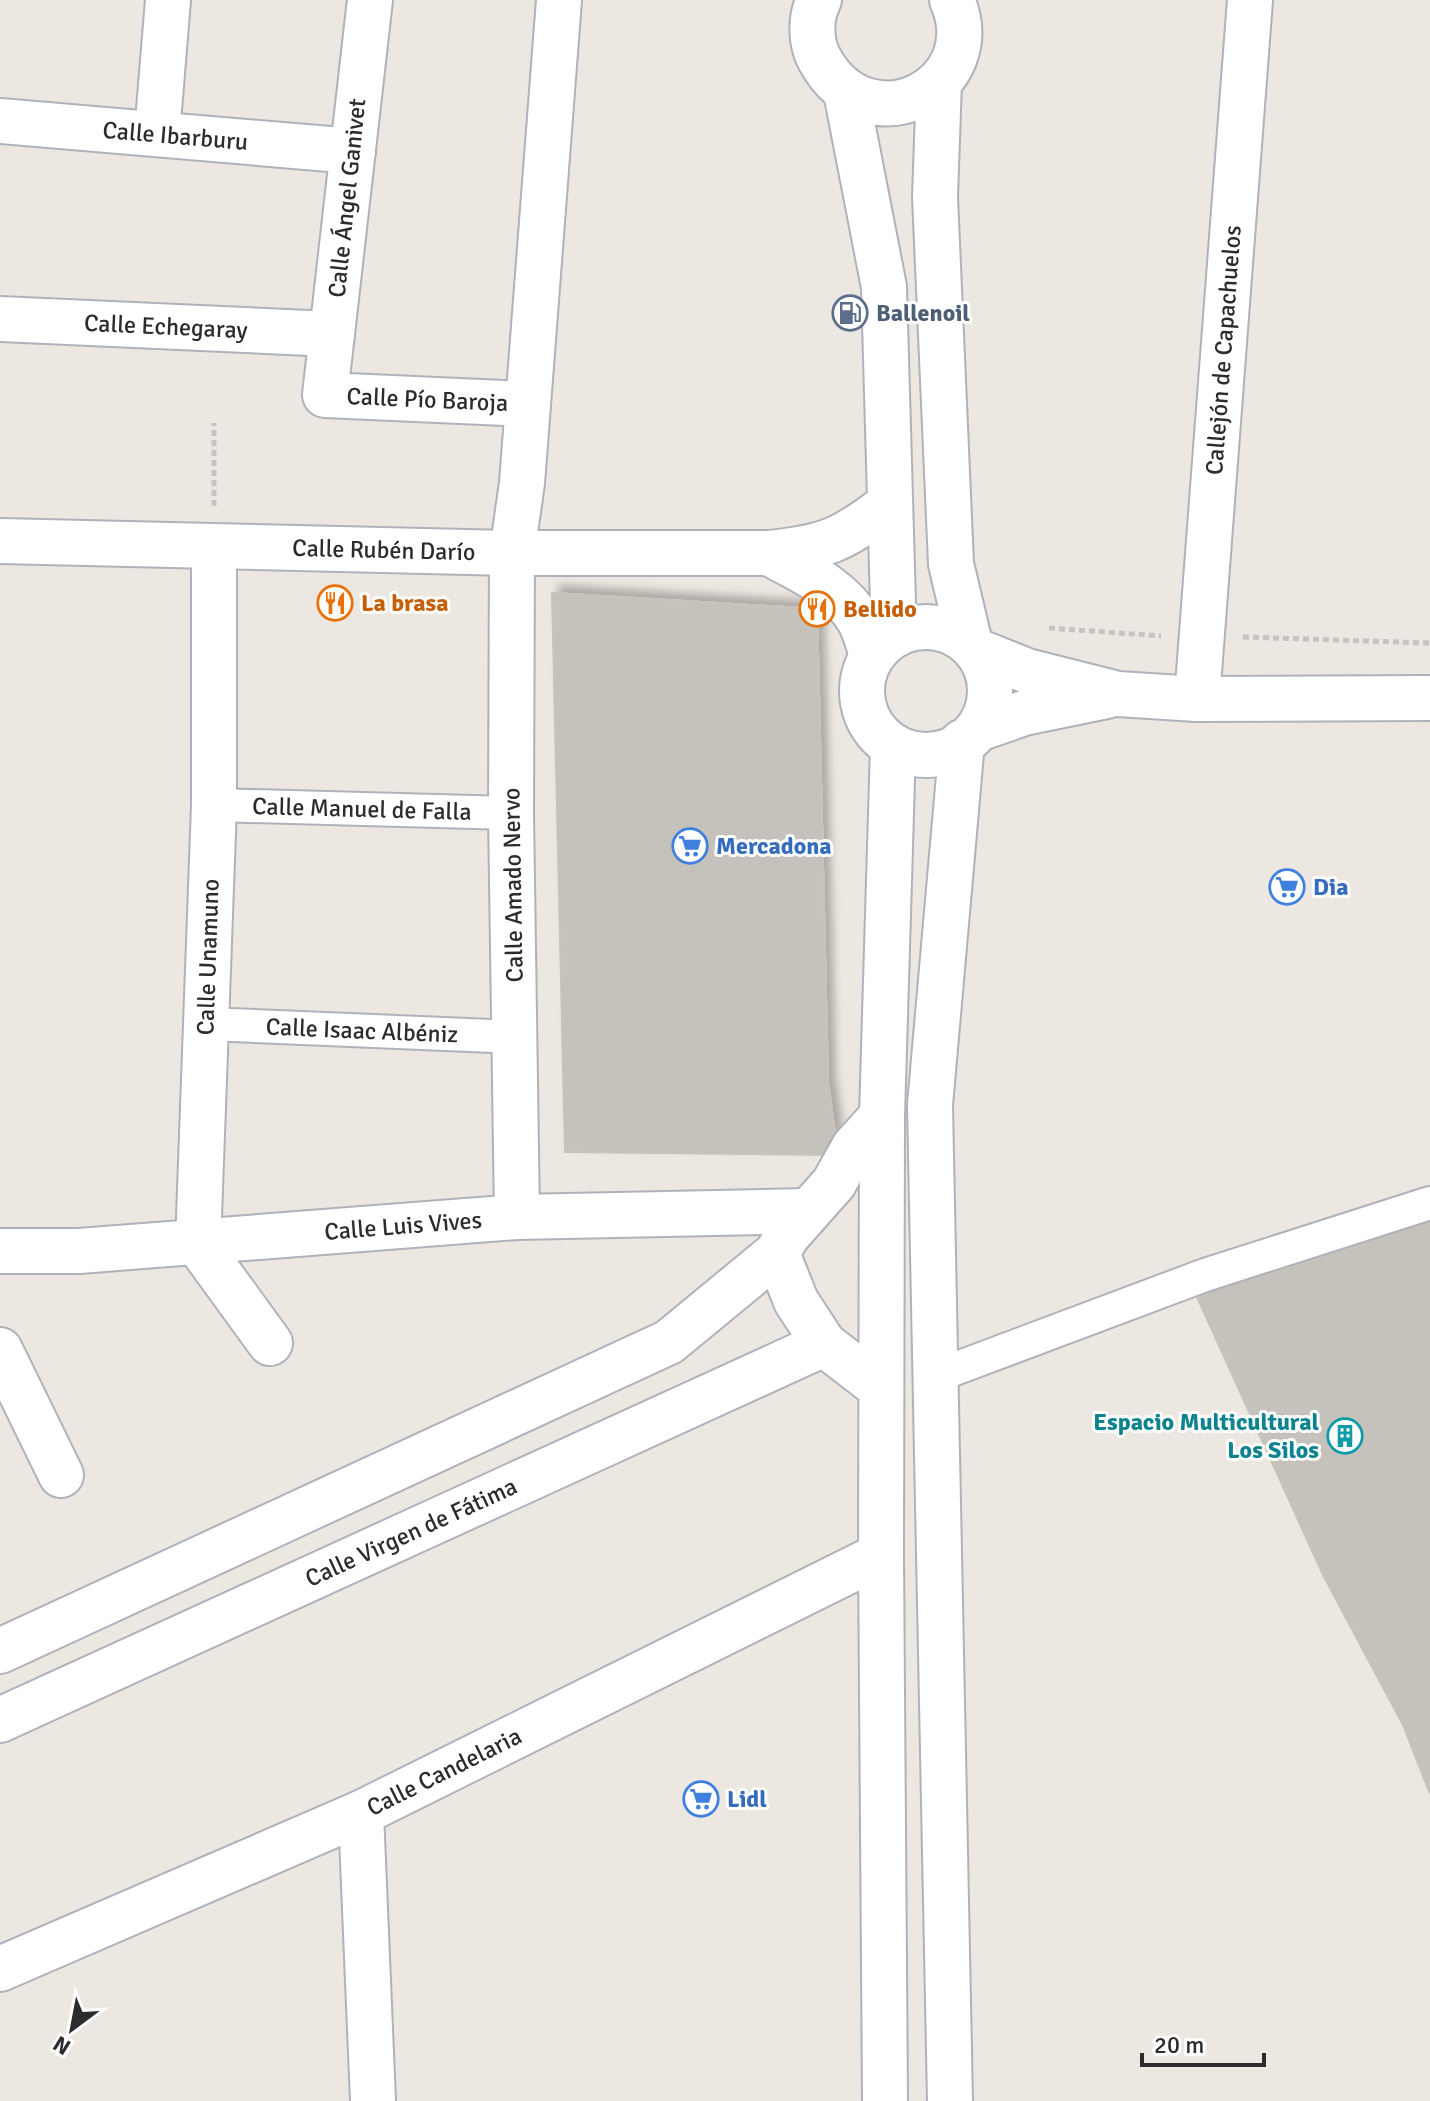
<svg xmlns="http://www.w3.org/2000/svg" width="1430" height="2101" font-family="Signika,sans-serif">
<defs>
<filter id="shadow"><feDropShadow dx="7" dy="-7" stdDeviation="4" flood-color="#0004"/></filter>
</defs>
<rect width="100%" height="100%" fill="#ece7e0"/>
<g fill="#c5c1bb" stroke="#c7c3ba" stroke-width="2" filter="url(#shadow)">
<polygon points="552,593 817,609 828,1083 838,1155 565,1152"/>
<polygon points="1430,1222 1430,1794 1403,1725 1323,1575 1197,1297"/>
</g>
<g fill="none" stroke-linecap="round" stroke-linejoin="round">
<defs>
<g id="pedestrian">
<path id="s1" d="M214 805 511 813"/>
<path id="s2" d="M206 1024 516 1037"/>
<polyline points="936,1376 1205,1275 1430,1203"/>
</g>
<g id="minor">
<path id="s3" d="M370 0 325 395 528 404"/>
<path id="s4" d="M0 121 353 151"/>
<polyline points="157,134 168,0"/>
<path id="s5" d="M0 319 332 334"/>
<polyline points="214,547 214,805 198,1244 270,1343"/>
<path id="s6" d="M1197 699 1250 0"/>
<polyline points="517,1217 511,813 512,553 522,483 559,0"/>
<polyline points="0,1350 61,1475"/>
<polyline points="361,1813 373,2101"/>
<path id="s7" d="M0 1969 361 1813 881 1555"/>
</g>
<g id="tertiary">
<path id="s8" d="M0 541 512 553H769C826 547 843 540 888 505"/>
<path d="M769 553C801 571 840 587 859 620 865 630 868 644 872 655"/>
<polyline points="977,651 1027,671 1118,694 1197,699 1430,698"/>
<polyline points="978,729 1024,713 1107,696"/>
<path id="s9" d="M0 1251H79L517 1217 808 1211"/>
<polyline points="777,1253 796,1301 824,1344 881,1388"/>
<polyline points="0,1651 669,1342 777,1253 787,1236 834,1183 854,1147 882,1116"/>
<path id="s10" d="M0 1720 824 1344"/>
</g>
<g id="secondary">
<path d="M819 0C810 17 810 43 820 60 869 149 990 87 952 0"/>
<polyline points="939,82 935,197 951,564 970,644"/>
<polyline points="846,92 884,287 893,604 888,638"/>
<circle cx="926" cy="691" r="64"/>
<polyline points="885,2101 881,1555 882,1116 893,746"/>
<polyline points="950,2101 930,1105 962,742"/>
</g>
</defs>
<use href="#pedestrian" stroke="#b0b2bb" stroke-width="36"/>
<use href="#minor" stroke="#b0b2bb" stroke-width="48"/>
<use href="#tertiary" stroke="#b0b2bb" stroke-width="48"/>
<use href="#secondary" stroke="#b0b2bb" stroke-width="48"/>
<g stroke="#c4c4c4" stroke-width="5" stroke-dasharray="6 4" stroke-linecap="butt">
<polyline points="214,506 214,423"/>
<polyline points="1049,628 1161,636"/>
<polyline points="1243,637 1430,643"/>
</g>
<use href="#pedestrian" stroke="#fff" stroke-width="32"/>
<use href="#minor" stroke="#fff" stroke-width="44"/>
<use href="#tertiary" stroke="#fff" stroke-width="44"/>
<use href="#secondary" stroke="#fff" stroke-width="44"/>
</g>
<defs>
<symbol id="fuel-ring" viewBox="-11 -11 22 22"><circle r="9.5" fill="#fff" stroke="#5c6f8a" stroke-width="1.5"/><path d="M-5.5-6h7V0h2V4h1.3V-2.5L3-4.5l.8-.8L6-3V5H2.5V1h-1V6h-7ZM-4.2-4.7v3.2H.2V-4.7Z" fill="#5c6f8a"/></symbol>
<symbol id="restaurant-ring" viewBox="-11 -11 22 22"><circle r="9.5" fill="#fff" stroke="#e8710a" stroke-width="1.5"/><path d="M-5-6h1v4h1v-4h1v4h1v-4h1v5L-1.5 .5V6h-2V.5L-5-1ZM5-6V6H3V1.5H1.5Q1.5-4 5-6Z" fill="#e8710a"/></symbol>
<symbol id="supermarket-ring" viewBox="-11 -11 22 22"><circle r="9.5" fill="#fff" stroke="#3f7fe0" stroke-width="1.5"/><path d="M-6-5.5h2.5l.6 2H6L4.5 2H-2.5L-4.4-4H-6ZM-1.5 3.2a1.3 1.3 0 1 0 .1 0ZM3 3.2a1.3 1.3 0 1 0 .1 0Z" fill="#3f7fe0"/></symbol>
<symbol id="building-ring" viewBox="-11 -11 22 22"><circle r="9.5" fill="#fff" stroke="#0f9aa8" stroke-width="1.5"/><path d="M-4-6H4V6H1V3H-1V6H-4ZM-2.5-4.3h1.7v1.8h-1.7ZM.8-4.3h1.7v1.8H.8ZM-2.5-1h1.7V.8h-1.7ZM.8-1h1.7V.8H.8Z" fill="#0f9aa8"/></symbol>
</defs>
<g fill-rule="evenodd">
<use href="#fuel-ring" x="830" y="293" width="40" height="40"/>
<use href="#restaurant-ring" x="315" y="583" width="40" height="40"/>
<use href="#restaurant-ring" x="797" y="589" width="40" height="40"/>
<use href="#supermarket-ring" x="670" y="826" width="40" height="40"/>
<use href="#supermarket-ring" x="1267" y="867" width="40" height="40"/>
<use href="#building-ring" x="1325" y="1416" width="40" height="40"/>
<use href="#supermarket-ring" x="681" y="1779" width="40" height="40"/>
</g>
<g text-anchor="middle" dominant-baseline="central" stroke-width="6" stroke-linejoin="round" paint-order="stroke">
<g font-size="24" fill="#2c2c2c" stroke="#fff">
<text stroke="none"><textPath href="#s4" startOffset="176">Calle Ibarburu</textPath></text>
<text transform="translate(347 198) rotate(-84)">Calle Ángel Ganivet</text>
<text stroke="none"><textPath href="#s5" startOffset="166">Calle Echegaray</textPath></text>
<text stroke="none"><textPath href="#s6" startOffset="350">Callejón de Capachuelos</textPath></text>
<text stroke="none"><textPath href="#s3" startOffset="500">Calle Pío Baroja</textPath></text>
<text stroke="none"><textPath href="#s8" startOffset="384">Calle Rubén Darío</textPath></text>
<text stroke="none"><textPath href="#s1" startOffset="148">Calle Manuel de Falla</textPath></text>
<text transform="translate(513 885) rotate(-91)">Calle Amado Nervo</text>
<text transform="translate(208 957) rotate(-88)">Calle Unamuno</text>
<text stroke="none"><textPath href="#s2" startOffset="156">Calle Isaac Albéniz</textPath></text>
<text stroke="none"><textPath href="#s9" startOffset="404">Calle Luis Vives</textPath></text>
<text stroke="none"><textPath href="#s10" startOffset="452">Calle Virgen de Fátima</textPath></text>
<text stroke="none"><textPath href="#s7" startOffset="486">Calle Candelaria</textPath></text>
</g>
<g font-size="24" font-weight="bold" fill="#4e5e75" stroke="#fff" text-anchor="start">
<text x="876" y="313">Ballenoil</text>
</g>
<g font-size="24" font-weight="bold" fill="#c56008" stroke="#fff" text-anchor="start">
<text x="361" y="603">La brasa</text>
<text x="843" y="609">Bellido</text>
</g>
<g font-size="24" font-weight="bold" fill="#366cbe" stroke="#fff" text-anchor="start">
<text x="716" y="846">Mercadona</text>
<text x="1313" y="887">Dia</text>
<text x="727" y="1799">Lidl</text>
</g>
<g font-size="24" font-weight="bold" fill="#0d838f" stroke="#fff" text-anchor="end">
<text x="1319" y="1422">Espacio Multicultural<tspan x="1319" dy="28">Los Silos</tspan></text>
</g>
</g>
<g transform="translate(72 2029) rotate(212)" stroke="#ffffff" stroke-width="6" paint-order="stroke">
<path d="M0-6L14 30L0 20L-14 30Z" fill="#2c2c2c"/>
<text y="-12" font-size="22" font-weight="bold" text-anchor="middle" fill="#2c2c2c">N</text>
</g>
<path d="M1142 2053v12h122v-12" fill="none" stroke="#2c2c2c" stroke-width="4"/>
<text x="1154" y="2053" font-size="24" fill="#2c2c2c" stroke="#ffffff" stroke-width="6" paint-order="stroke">20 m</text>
</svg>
